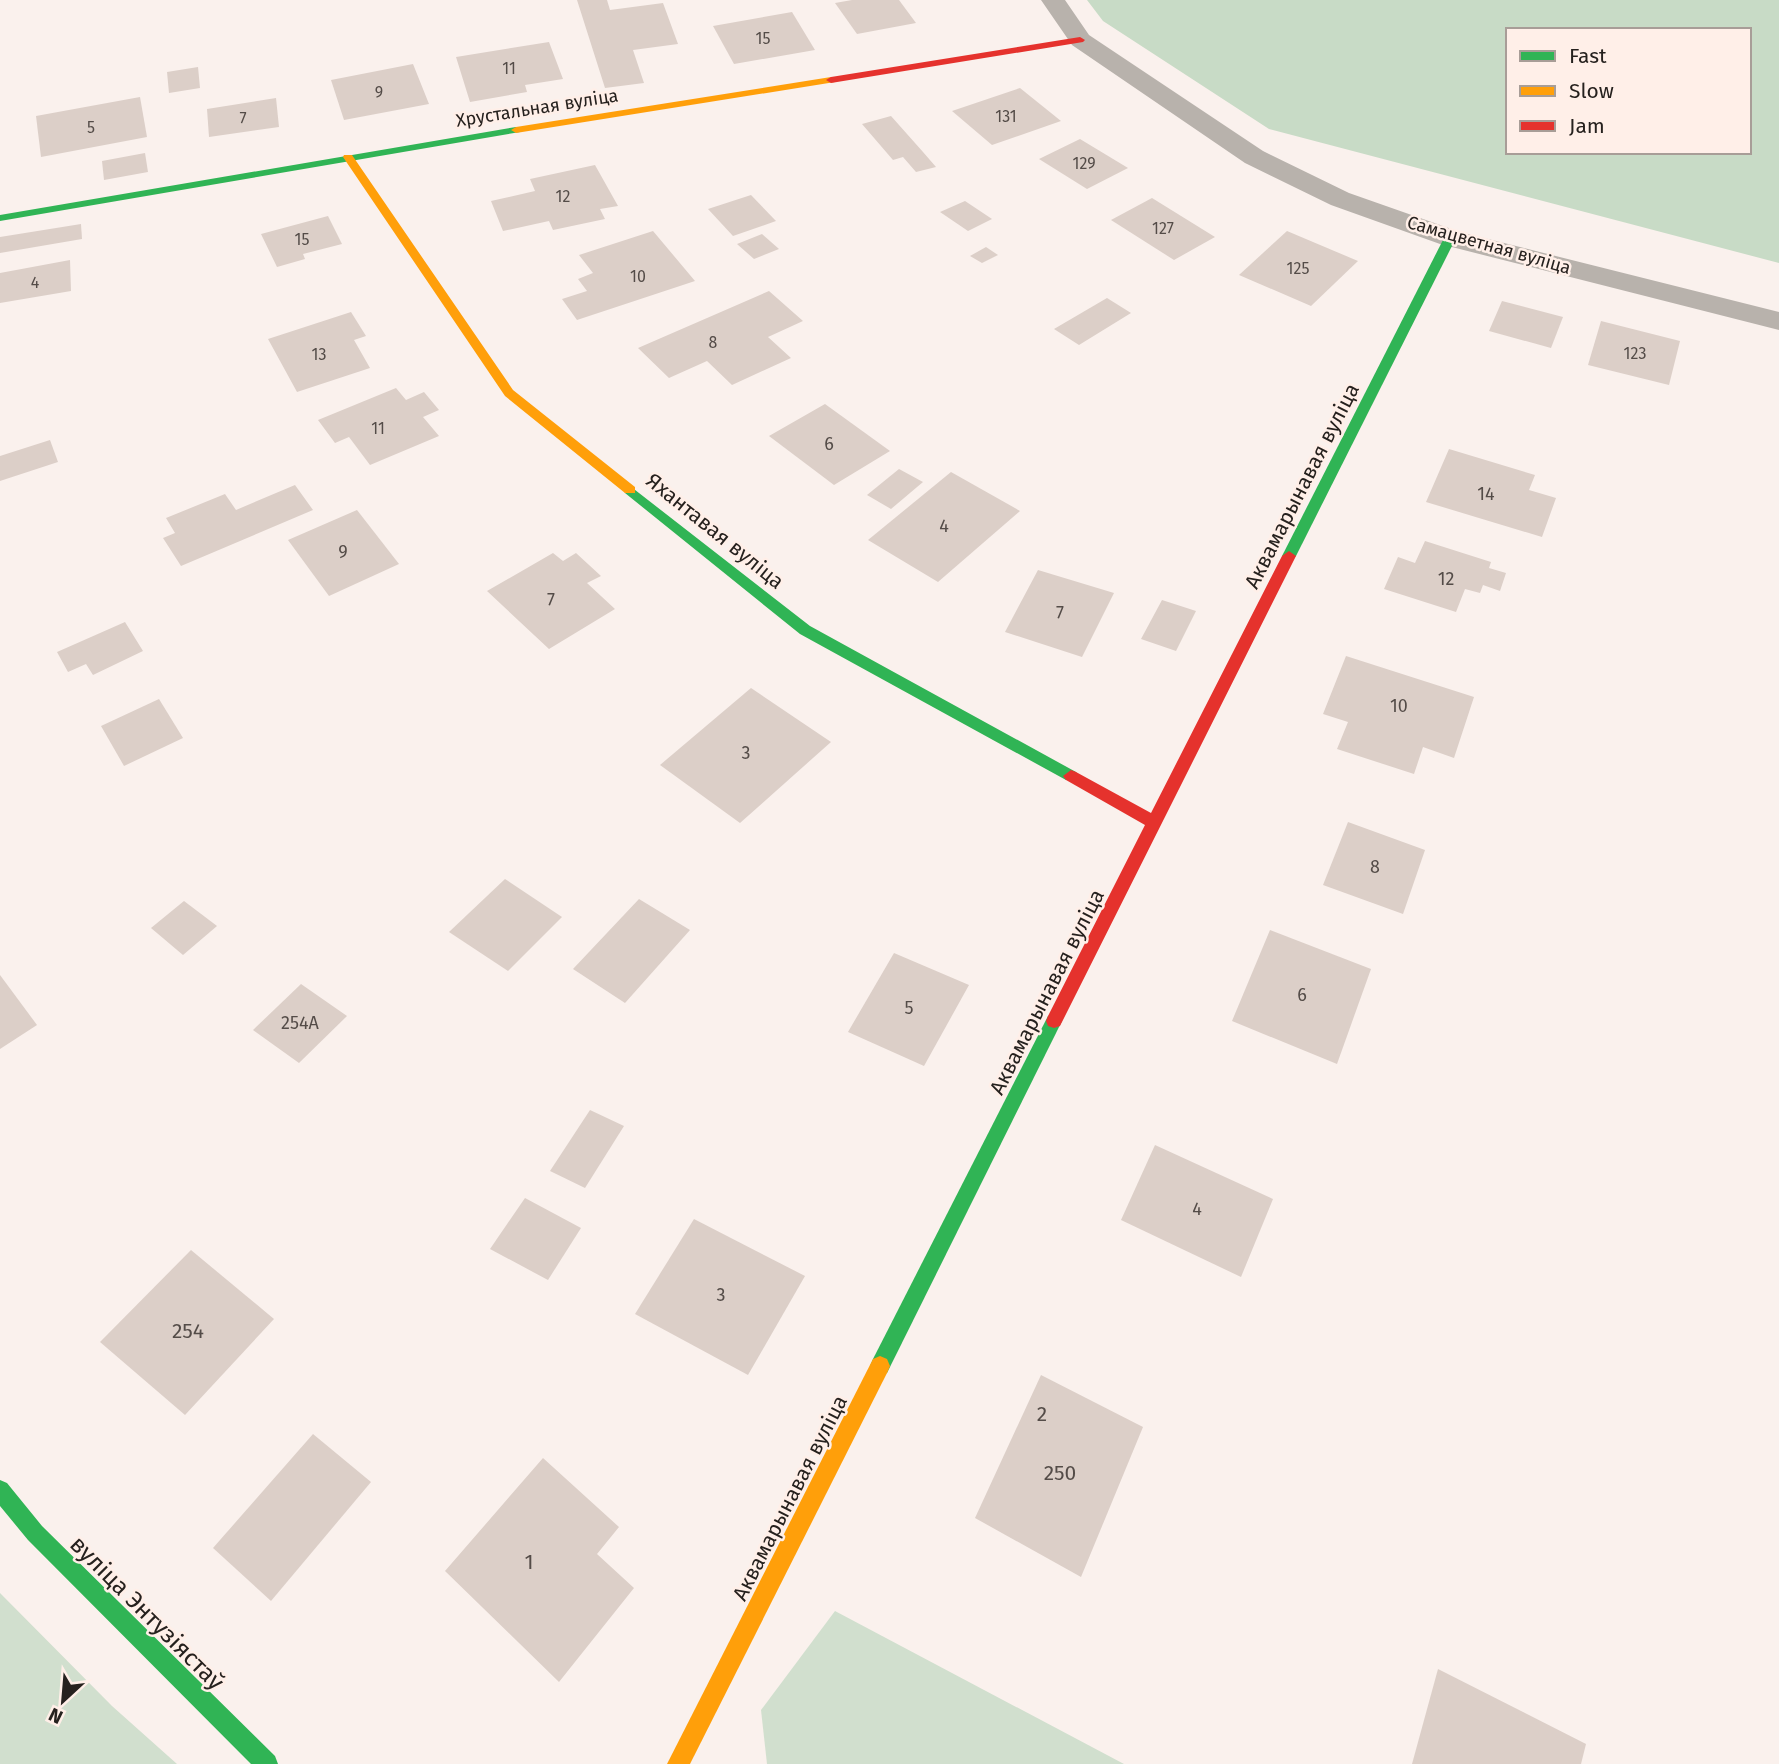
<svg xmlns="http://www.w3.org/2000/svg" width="1779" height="1764" font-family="'Fira Sans',sans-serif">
<rect width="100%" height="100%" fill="#faf1ed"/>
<g fill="#d1dfce">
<polygon points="0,1593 112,1706 177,1764 0,1764"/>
<polygon points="835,1611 1124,1764 767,1764 761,1710"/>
</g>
<path fill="#c8dbc6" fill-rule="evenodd" d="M1087 0H1779V263L1269 129 1103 21ZM1508 30H1749V152H1508Z"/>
<g fill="#dccfc8">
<polygon points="577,0 607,0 610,10 663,3 678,44 633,50 644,83 605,88"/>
<polygon points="852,0 899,0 916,23 857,34 835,3"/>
<polygon points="792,12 815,50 734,64 713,26"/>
<polygon points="549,42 563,79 525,85 527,92 470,102 456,57"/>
<polygon points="413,64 429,104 344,120 331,80"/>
<polygon points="198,67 200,88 169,93 167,72"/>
<polygon points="1020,88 1061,121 992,145 952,111"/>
<polygon points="140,97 147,137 41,157 36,116"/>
<polygon points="276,98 279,127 209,137 207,109"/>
<polygon points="891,116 923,152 936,167 916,172 903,157 893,160 862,124"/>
<polygon points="1080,139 1128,168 1087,189 1039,159"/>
<polygon points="145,153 148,172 104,180 102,161"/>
<polygon points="595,165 618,206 600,209 605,219 553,230 549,221 503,231 491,201 535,191 530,179"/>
<polygon points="751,195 776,221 733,236 708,209"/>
<polygon points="1152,198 1215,237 1174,260 1111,220"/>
<polygon points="965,201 992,219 968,231 940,212"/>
<polygon points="328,216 342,244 303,254 305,259 277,267 261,234"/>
<polygon points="81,224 82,239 0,253 0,237"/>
<polygon points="653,231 695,281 577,320 562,299 587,291 578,279 593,273 579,255"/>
<polygon points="1287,231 1358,261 1311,306 1239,275"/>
<polygon points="762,234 779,249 754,259 737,244"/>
<polygon points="986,247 998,255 982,263 970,256"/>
<polygon points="70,260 71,291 0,303 0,273"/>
<polygon points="769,291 803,321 768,337 791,358 732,385 707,361 669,378 638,348"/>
<polygon points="1107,298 1131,313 1079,345 1054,329"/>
<polygon points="1502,301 1563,317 1551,348 1489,331"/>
<polygon points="351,312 366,336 354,340 370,368 297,392 268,339"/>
<polygon points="1601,321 1680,341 1669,385 1588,365"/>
<polygon points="396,388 406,400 424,392 439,410 423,417 439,436 370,465 349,437 335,443 318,420"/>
<polygon points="825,404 890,451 834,485 769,436"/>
<polygon points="50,440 58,462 0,481 0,456"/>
<polygon points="1449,449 1535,475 1529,490 1556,498 1542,537 1426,502"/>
<polygon points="899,469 923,482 891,509 867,495"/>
<polygon points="951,472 1020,511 938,582 868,540"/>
<polygon points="295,485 313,510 181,566 163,538 175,533 166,518 225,494 236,510"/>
<polygon points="357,510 399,564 329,596 288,540"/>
<polygon points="1425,541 1491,562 1489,568 1506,573 1500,591 1483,585 1480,593 1465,589 1456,612 1384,589 1398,557 1415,563"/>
<polygon points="553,553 563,561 576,553 601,576 587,583 615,609 549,649 487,591"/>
<polygon points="1038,570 1114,593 1082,657 1005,632"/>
<polygon points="1162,600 1196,611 1176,651 1141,639"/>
<polygon points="125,622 143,651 93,675 86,664 68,672 57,652"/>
<polygon points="1346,656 1474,697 1454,758 1423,747 1414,774 1337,749 1348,722 1323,714"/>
<polygon points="751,688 831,742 740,823 660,765"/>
<polygon points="159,699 183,738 124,766 101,726"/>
<polygon points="1348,822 1425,850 1403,914 1323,885"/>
<polygon points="505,879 562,917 508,971 449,932"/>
<polygon points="639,899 690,930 625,1003 573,969"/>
<polygon points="184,901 217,926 183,955 151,928"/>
<polygon points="1270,930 1371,969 1337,1064 1232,1021"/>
<polygon points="894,953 969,985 924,1066 848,1032"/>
<polygon points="0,975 37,1025 0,1049"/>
<polygon points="301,984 347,1016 299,1063 253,1030"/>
<polygon points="590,1110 624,1126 585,1188 550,1171"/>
<polygon points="1155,1145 1273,1199 1241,1277 1121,1220"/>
<polygon points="525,1198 581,1228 548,1280 490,1249"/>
<polygon points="694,1219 805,1276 748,1375 635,1314"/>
<polygon points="191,1250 274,1319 185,1415 100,1342"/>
<polygon points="1041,1375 1143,1427 1081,1577 975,1518"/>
<polygon points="313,1434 371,1482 271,1601 213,1548"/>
<polygon points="543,1458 619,1527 597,1554 634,1588 559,1682 445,1571"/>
<polygon points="1438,1669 1586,1744 1581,1764 1412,1764"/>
</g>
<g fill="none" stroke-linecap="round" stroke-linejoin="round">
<polygon fill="#b8b2ac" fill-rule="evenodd" points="1041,0 1065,0 1089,35 1263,151 1349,193 1460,232 1779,312 1779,330 1440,244 1331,205 1245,163 1072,45"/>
<g fill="#30b455" fill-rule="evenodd">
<polygon points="516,127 520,128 520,132 0,221 0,215"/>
<polygon points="1450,235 1456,238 1296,556 1289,561 1284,559 1282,556 1444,238"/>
<polygon points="630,486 810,626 1076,772 1079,776 1076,780 1066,780 800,634 625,493 624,490"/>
<polygon points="1054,1014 1060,1016 1062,1021 887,1373 880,1376 873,1373 870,1366 873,1359 1048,1016"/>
<polygon points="0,1480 7,1483 42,1526 275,1756 278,1764 251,1764 28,1540 0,1506"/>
</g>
<g fill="#ff9f0a" fill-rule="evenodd">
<polygon points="831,77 836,80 835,82 516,133 511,130 516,127"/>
<polygon points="344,155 352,155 513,390 635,487 635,493 625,493 505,396 343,157"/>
<polygon points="880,1356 887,1359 890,1366 887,1373 690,1764 667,1764 873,1359"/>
</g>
<g fill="#e5322d" fill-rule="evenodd">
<polygon points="1080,37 1085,40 1083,42 831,83 826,80 831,77"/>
<polygon points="1289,551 1296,556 1060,1026 1054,1028 1048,1026 1046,1021 1048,1016 1145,825 1066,780 1063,776 1071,770 1076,772 1151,813 1282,556"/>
</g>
</g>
<g text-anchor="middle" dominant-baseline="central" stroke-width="5" stroke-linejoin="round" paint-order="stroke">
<g font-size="16" fill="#544c48">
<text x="763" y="38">15</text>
<text x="509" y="68">11</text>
<text x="379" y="92">9</text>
<text x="1006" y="116">131</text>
<text x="243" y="118">7</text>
<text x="91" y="127">5</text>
<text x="1084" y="163">129</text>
<text x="563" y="196">12</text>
<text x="1163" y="228">127</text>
<text x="302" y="239">15</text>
<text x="1298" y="268">125</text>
<text x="638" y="276">10</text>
<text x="35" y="282">4</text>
<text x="713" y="342">8</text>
<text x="1635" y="353">123</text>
<text x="319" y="354">13</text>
<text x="378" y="428">11</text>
</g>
<g font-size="18" fill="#26211e" stroke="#ffefe8">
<text transform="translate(537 108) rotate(-9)">Хрустальная вуліца</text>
<text transform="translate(1489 245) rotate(16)">Самацветная вуліца</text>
</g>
<g font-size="18" fill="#544c48">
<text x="829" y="444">6</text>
<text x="1486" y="494">14</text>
<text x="944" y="526">4</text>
<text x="343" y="552">9</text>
<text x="1446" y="579">12</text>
<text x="551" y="600">7</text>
<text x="1060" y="613">7</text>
<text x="1399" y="706">10</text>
<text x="746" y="753">3</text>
<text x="1375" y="867">8</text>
<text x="1302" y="995">6</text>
<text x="909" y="1008">5</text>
<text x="300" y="1023">254А</text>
<text x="1197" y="1209">4</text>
<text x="721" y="1295">3</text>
</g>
<g font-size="21" fill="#26211e" stroke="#ffefe8">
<text transform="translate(1302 486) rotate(-63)">Аквамарынавая вуліца</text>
<text transform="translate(715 531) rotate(39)">Яхантавая вуліца</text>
<text transform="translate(1047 992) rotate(-63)">Аквамарынавая вуліца</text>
<text transform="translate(790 1498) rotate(-63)">Аквамарынавая вуліца</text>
</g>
<g font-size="21" fill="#544c48">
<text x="188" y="1331">254</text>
<text x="1042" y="1414">2</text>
<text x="1060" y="1473">250</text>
<text x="529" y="1562">1</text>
</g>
<g font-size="24" fill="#26211e" stroke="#ffefe8">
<text transform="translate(147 1613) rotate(45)">вуліца Энтузіястаў</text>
</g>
</g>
<rect x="1506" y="28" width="245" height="126" fill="#ffefe8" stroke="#a89d97" stroke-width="2"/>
<rect x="1520" y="51" width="35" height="10" fill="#30b455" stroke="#a89d97" stroke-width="2"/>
<text x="1569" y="63" font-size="21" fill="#26211e">Fast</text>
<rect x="1520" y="86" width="35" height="10" fill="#ff9f0a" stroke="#a89d97" stroke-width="2"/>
<text x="1569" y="98" font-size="21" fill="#26211e">Slow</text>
<rect x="1520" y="121" width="35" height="10" fill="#e5322d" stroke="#a89d97" stroke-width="2"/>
<text x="1569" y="133" font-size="21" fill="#26211e">Jam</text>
<g transform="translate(63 1701) rotate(206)" stroke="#ffefe8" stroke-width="5" paint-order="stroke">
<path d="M0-5L12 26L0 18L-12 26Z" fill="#26211e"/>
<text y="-10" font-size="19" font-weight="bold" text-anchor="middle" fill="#26211e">N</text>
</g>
</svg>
